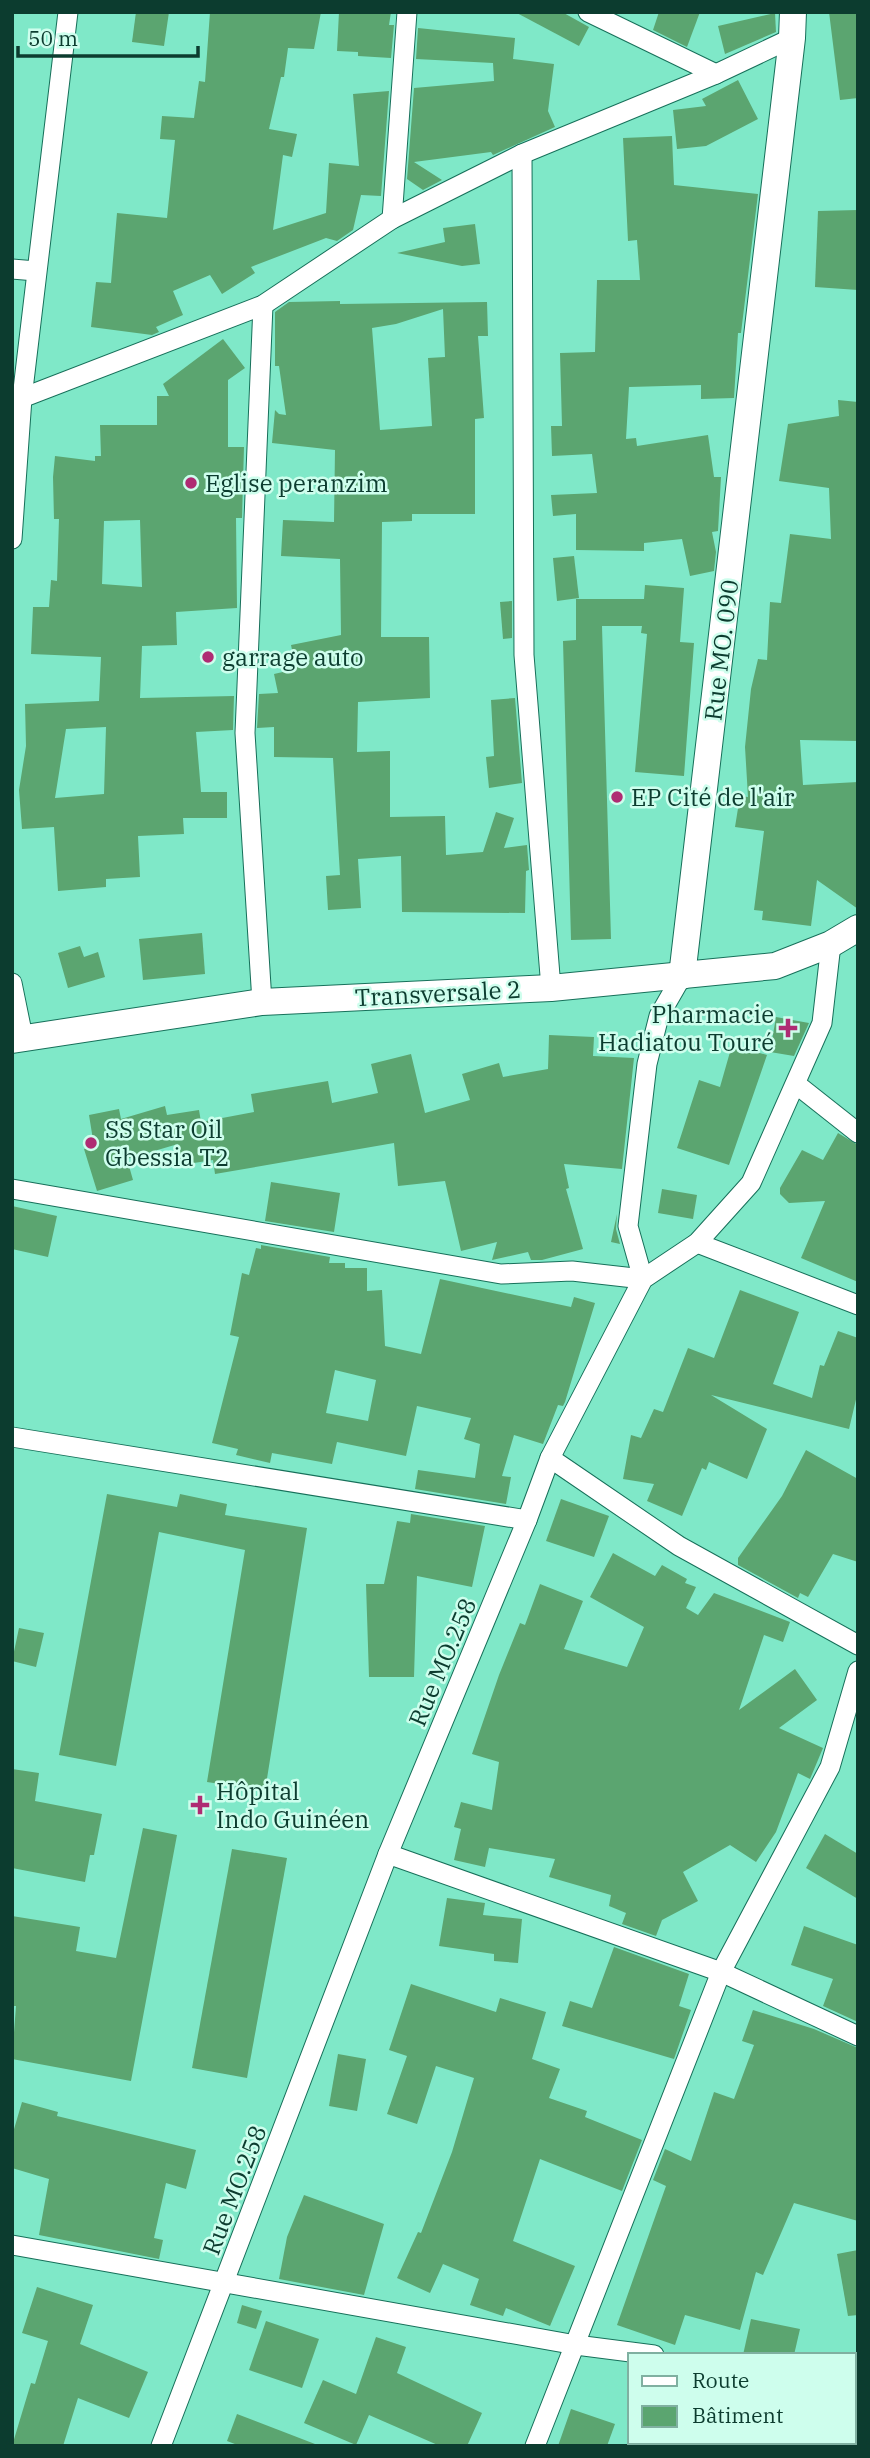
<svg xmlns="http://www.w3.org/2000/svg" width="870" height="2458" font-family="'IBM Plex Serif',serif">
<rect width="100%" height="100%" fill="#7fe8c8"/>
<g fill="#5ba570" fill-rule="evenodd">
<polygon points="136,12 169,12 164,46 132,42"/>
<polygon points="210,12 321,12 314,49 288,48 284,77 281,77 269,129 297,134 292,157 283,155 273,230 326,213 329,163 359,166 353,94 389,91 381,196 361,195 353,230 337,241 326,238 251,267 255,273 222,294 210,275 173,291 183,315 156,327 159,332 152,335 91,327 96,282 111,283 117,213 167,218 175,140 160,139 162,116 194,118 199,81 205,82"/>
<polygon points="339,12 391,12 389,25 394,25 391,58 358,56 358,52 337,51"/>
<polygon points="515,12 562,12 589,27 579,46"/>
<polygon points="659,12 700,12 687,47 653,30"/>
<polygon points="829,12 858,12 858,98 840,100"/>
<polygon points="775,13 776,32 725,54 718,26"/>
<polygon points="418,28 515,38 513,59 554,64 548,111 555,127 493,155 491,152 414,162 442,180 423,190 407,179 414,88 494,81 493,63 416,59"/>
<polygon points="738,80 758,119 706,146 677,149 673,110 706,106 702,99"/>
<polygon points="672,136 674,185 758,194 741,333 738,333 734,398 701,399 701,385 629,387 626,439 636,438 637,446 708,435 714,477 721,477 718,531 712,532 716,552 714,571 690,576 682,539 644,543 644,551 576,550 576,514 553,516 551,495 597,493 592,454 552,456 551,426 562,426 560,353 595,352 597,280 640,280 637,240 628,241 623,138"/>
<polygon points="858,210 858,290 815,287 818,211"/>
<polygon points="475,224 480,264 462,266 397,253 445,242 443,228"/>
<path d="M340 301V304L487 302 488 336H478L484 418 475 419V514H412V521L382 522 381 637H429L430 698 358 702 357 752 390 751V817L445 816 446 855 483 852 496 812 514 818 504 848 527 845 529 870 526 871 525 913 402 912 401 856 358 859 361 908 328 910 326 876 340 875 333 758 274 757V727L257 728 259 694 278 693 274 674 296 669 291 645 341 635 340 559 281 556 283 520 334 522 335 450 272 443 275 410 279 414 286 415 279 366H275V312L289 302ZM443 309 445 357 428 358 432 426 380 430 372 328 396 324Z"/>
<path d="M223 339 245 368 228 380V447H244L242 518H236L237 608 176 612 177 645 142 646 140 698 234 696 233 730 196 732 201 792H227V818H183L184 834 138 836 140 877 106 879V887L58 891 54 827 22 829 19 790 26 746 25 704 99 701 101 657 31 654 33 607H49L51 580 57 581 59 519H54L53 477 55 456 95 461V456H101L100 425H157V396H169L163 384ZM140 520 142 587 102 584 104 521ZM106 727 104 794 55 798 66 729Z"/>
<polygon points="838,400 858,402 858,741 800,740 803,785 858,782 858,909 817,880 811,926 762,920 763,911 754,910 764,831 735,827 740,796 748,797 745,747 751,689 758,659 767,660 770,602 781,603 790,534 831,539 829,488 779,481 788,424 839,416"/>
<polygon points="574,556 579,598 557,601 553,558"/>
<polygon points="645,585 684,588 680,642 694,643 684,776 635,772 647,634 641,633 642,626 602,626 611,939 571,940 563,641 576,640 576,599 644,599"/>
<polygon points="512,601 512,638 503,639 500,602"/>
<polygon points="515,698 522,783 489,788 486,757 494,756 491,700"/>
<polygon points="202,933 205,974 143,980 139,939"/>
<polygon points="80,946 84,957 98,952 105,977 68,988 58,953"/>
<polygon points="776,1017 809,1023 794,1056 770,1052"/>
<polygon points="549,1035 594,1037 593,1056 634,1058 622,1169 564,1164 569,1188 566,1189 583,1249 542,1260 531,1260 528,1252 492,1260 497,1242 461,1251 445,1181 398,1186 394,1143 215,1174 213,1160 181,1165 178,1144 127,1159 133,1180 97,1191 84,1149 94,1146 89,1115 119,1109 121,1119 165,1106 167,1115 199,1110 201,1122 254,1112 251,1094 328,1081 332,1103 378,1093 371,1064 411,1054 425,1113 470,1100 462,1074 499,1063 503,1077 548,1069"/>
<polygon points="732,1045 767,1055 729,1165 677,1148 699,1080 720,1087"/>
<polygon points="838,1133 858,1145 858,1282 801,1258 825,1201 789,1203 780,1194 780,1188 802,1150 823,1160"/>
<polygon points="271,1182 340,1193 334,1232 265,1221"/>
<polygon points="662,1189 697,1195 693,1219 658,1213"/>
<polygon points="12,1206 57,1216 48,1257 12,1249"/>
<polygon points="617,1214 616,1229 620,1244 611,1242"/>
<path d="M261 1245 330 1257 329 1263H345V1268H367V1291L382 1290 385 1346 421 1354 440 1279 571 1307 574 1297 595 1303 565 1402 563 1406 558 1405 543 1444 514 1435 502 1476 511 1477 506 1504 415 1489 418 1470 475 1478 480 1444 464 1439 471 1418 417 1406 406 1456 337 1442 332 1464 272 1453 270 1463 236 1455 238 1449 212 1443 239 1337 230 1335 242 1273 249 1275 256 1248 261 1249ZM335 1370 376 1380 368 1421 326 1413Z"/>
<polygon points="740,1290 799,1312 773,1384 812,1398 820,1365 824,1366 838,1331 858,1338 858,1391 849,1429 711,1395 767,1429 747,1479 709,1462 706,1470 702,1468 682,1516 647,1501 654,1484 623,1479 631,1435 641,1438 654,1409 663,1412 688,1348 714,1358"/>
<polygon points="806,1450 858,1479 858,1562 833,1554 808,1597 800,1593 798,1598 738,1565 738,1558 782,1496"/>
<polygon points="107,1494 177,1507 180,1494 227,1504 225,1515 307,1528 265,1791 207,1782 245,1550 159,1532 116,1766 59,1755"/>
<polygon points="561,1499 609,1516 594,1557 546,1541"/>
<polygon points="411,1514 485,1526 472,1587 417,1576 414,1677 369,1677 366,1584 384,1584 397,1521 410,1523"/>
<polygon points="613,1553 655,1576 662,1565 687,1579 685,1583 696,1587 686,1608 698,1615 714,1593 790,1622 783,1642 764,1635 739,1710 795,1669 817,1700 779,1728 823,1748 810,1779 798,1773 776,1832 756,1862 730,1845 683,1872 698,1901 662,1920 656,1936 622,1924 626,1913 609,1906 611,1895 549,1877 555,1859 489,1848 485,1867 454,1860 461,1829 454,1827 461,1802 492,1810 499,1762 472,1754 499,1675 520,1623 525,1625 540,1584 583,1601 564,1649 627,1667 644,1627 590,1597"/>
<polygon points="19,1628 44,1633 36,1667 12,1661"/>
<polygon points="12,1769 39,1773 35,1801 102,1814 94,1855 90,1855 85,1882 12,1868"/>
<polygon points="143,1828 177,1835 131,2081 12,2059 16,2006 12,2006 12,1916 80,1927 76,1951 116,1958"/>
<polygon points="825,1834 858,1854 858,1899 806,1868"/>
<polygon points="232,1849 287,1858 247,2078 192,2068"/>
<polygon points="447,1898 485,1903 483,1915 522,1919 518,1963 494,1961 494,1954 439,1946"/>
<polygon points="804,1926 858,1945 858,2022 823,2006 833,1979 791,1965"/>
<polygon points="614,1947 689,1974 679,2006 691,2010 674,2059 562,2026 570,2001 592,2008"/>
<polygon points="411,1984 496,2012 500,1998 546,2012 532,2059 560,2069 549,2098 587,2111 585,2117 642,2140 622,2191 540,2159 513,2241 575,2266 550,2326 506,2308 503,2316 470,2305 479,2279 443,2264 430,2293 397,2278 418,2232 421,2233 452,2152 474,2078 436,2066 417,2124 387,2114 407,2056 389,2050"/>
<polygon points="753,2010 814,2029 858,2048 858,2221 794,2203 763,2275 756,2272 740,2330 685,2315 675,2345 617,2325 666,2186 653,2180 665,2149 691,2161 714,2092 734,2099 754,2045 742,2041"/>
<polygon points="338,2054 366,2059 357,2111 329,2106"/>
<polygon points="22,2102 58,2112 57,2116 196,2150 186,2189 166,2183 154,2238 163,2240 159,2259 39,2235 49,2179 12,2168 12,2136"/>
<polygon points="304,2195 384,2224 364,2295 279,2279 287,2237"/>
<polygon points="858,2250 858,2315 848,2316 837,2254"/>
<polygon points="37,2287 93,2305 80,2344 148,2372 129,2418 78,2398 63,2446 12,2446 31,2383 35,2384 48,2341 22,2333"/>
<polygon points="242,2305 262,2311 256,2329 237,2323"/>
<polygon points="751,2319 800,2329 794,2355 743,2355"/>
<polygon points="266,2321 319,2339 302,2388 249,2370"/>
<polygon points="376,2337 406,2347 397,2373 482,2413 467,2446 440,2446 369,2415 356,2445 304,2423 323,2380 356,2394"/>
<polygon points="571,2409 615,2424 607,2446 558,2446"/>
<polygon points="237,2414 315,2444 315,2446 240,2446 227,2441"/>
</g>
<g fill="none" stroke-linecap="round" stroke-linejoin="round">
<defs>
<g id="street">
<polyline points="588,12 716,74"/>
<polyline points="522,154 524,655 551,988"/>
<polyline points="392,219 407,12"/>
<polyline points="12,269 36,271"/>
<polyline points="22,398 263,305 392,219 522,154 716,74 792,38"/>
<polyline points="12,539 22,398 68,12"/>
<polyline points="12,983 23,1037"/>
<polyline points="262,1002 245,733 263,305"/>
<polyline points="796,1084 858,1133"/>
<polyline points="12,1189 501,1274 572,1271 643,1279 628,1226 647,1064 659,1016 682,976"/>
<polyline points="697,1243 858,1305"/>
<polyline points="12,1437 527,1520"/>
<polyline points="550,1458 679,1546 858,1645"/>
<polyline points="388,1854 721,1972 858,2036"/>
<polyline points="12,2245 576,2345 654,2355"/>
<polyline points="854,2386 858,2388"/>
<polyline points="854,2427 858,2418"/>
<polyline points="161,2446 388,1854 527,1520 550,1458 643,1279 697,1243 751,1183 822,1023 831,944"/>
<polyline points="535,2446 721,1972 830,1767 858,1671"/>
<polyline points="847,2446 848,2442"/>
</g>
<g id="secondary">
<polyline points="682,976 792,38 793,12"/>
<polyline points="12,1040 262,1002 551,988 775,966 831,944 858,928"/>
</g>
</defs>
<use href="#street" stroke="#17705a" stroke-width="21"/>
<use href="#secondary" stroke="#17705a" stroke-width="28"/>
<use href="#street" stroke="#fff" stroke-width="19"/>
<use href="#secondary" stroke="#fff" stroke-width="26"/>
</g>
<g fill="#af2b73" stroke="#cefeed" stroke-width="2.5">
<circle cx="191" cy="483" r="7"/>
<circle cx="208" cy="657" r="7"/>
<circle cx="617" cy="797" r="7"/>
<path d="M784.5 1017.5h7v7h7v7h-7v7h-7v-7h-7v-7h7z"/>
<circle cx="91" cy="1143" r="7"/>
<path d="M196.5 1794.5h7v7h7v7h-7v7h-7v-7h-7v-7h7z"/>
</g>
<g text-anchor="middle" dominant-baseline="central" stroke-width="5" stroke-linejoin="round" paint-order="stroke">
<g font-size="24" fill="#0c3c2f" stroke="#cefeed" text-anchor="start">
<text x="205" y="483">Eglise peranzim</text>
<text x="222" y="657">garrage auto</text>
<text x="631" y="797">EP Cité de l'air</text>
<text x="774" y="1014" text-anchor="end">Pharmacie<tspan x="774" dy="28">Hadiatou Touré</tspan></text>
<text x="105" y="1129">SS Star Oil<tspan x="105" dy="28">Gbessia T2</tspan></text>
<text x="216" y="1791">Hôpital<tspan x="216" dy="28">Indo Guinéen</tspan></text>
</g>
<g font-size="24" fill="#0c3c2f" stroke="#cefeed">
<text transform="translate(721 650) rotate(-83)">Rue MO. 090</text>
<text transform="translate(438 993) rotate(-3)">Transversale 2</text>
<text transform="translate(442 1662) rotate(-67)">Rue MO.258</text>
<text transform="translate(234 2190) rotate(-69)">Rue MO.258</text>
</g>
</g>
<rect width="870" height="2458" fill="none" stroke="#0c3c2f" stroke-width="28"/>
<rect x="628" y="2353" width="228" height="91" fill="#cefeed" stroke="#80b0a1" stroke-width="2"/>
<rect x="642" y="2376" width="35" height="10" fill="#ffffff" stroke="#80b0a1" stroke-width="2"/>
<text x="692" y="2388" font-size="21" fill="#0c3c2f">Route</text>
<rect x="642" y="2406" width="35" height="21" fill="#5ba570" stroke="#80b0a1" stroke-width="2"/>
<text x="692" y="2423" font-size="21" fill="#0c3c2f">Bâtiment</text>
<path d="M18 46v10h180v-10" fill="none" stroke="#0c3c2f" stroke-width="3.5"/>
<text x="28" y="46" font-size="21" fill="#0c3c2f" stroke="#cefeed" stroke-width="5" paint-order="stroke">50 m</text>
</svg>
